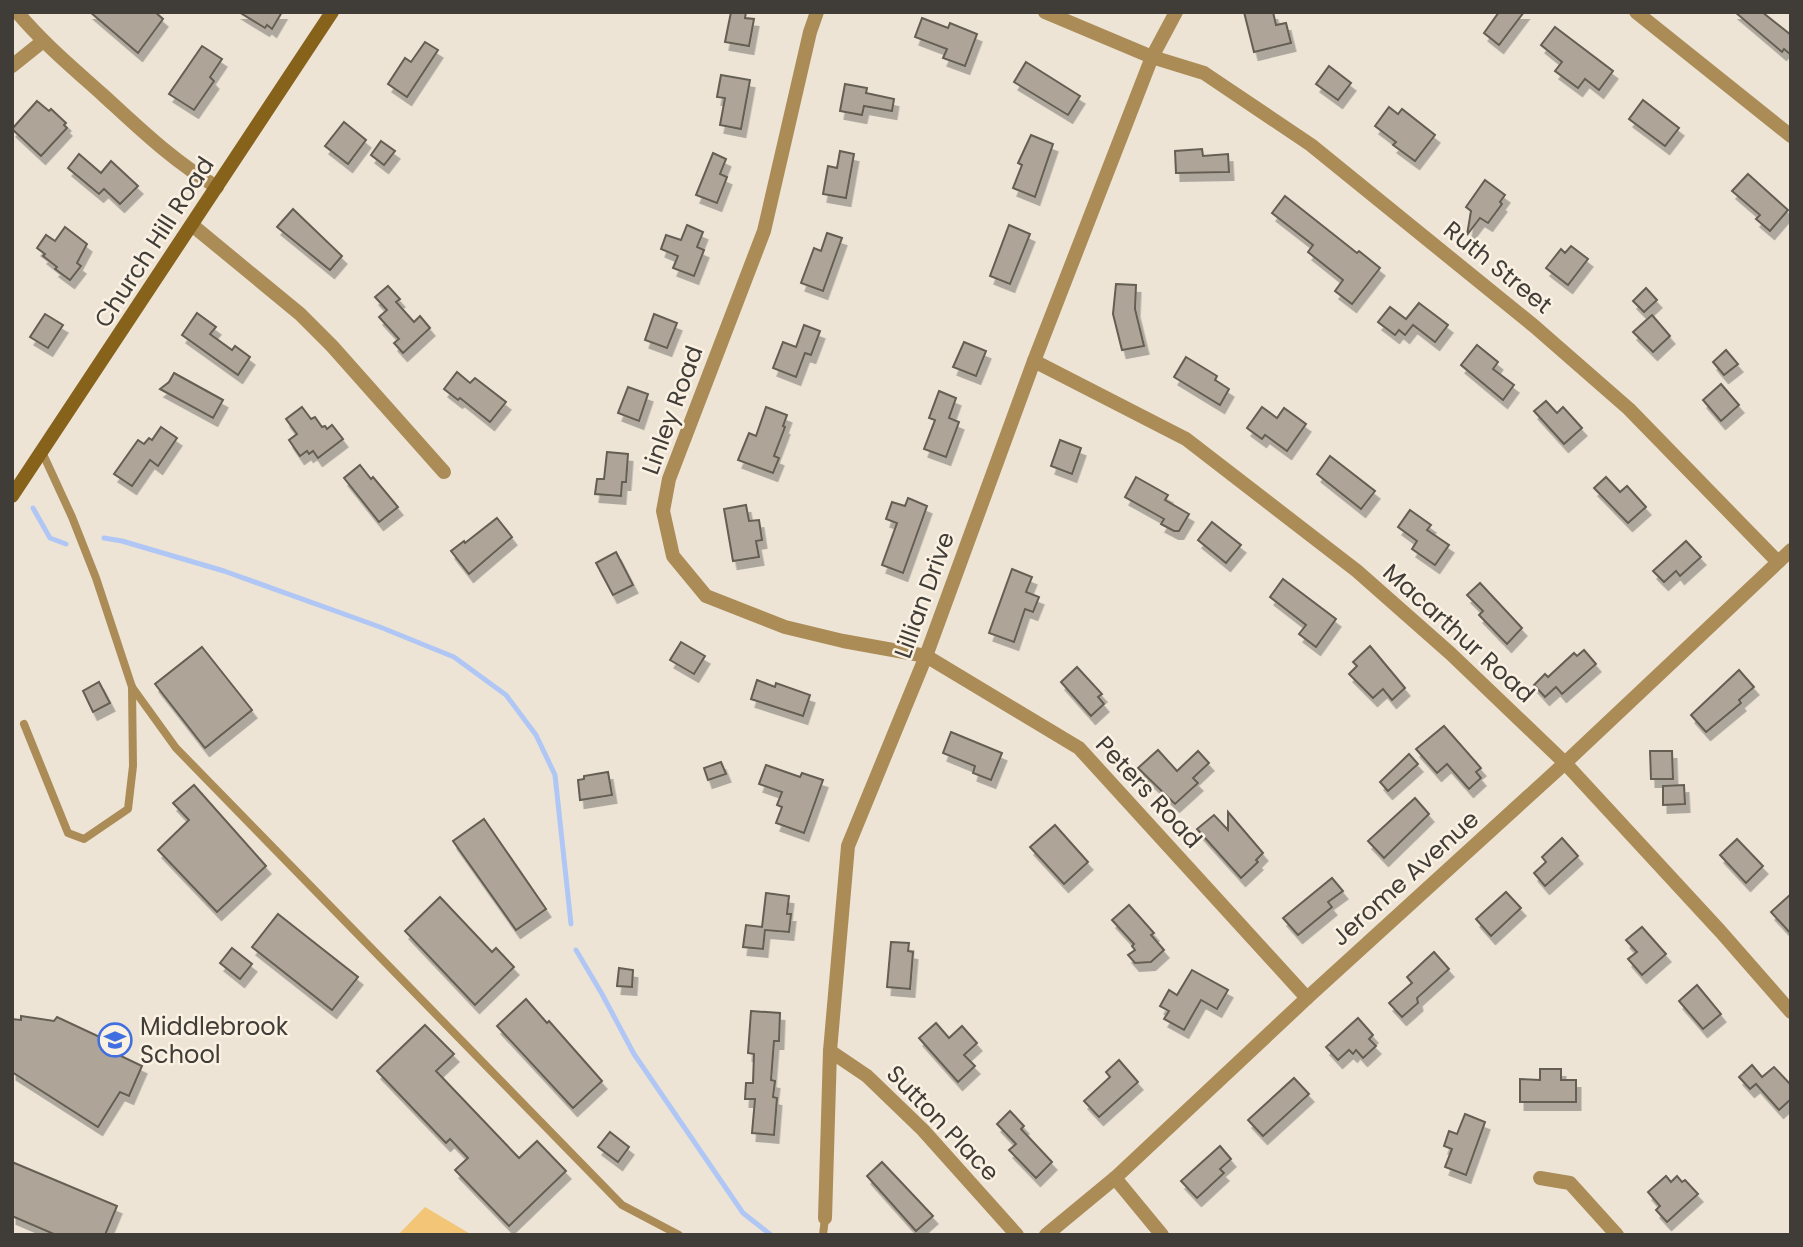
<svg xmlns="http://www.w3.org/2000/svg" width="1803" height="1247" font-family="Poppins,sans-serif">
<defs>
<filter id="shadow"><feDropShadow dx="4.5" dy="8" stdDeviation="0" flood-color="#0004"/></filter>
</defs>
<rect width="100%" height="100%" fill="#ede4d6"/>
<polygon fill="#f2c577" points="425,1207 472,1235 398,1235"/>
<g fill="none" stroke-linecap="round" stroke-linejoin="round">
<g stroke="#b0c7f6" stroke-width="5">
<polyline points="33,508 50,538 66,544"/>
<polyline points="104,538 122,541 224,571 380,627 454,657 506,695 536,735 555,775 571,924"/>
<polyline points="576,950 602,994 634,1054 743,1213 771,1235"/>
</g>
</g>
<g fill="#aea598" stroke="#655e52" stroke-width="2" filter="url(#shadow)">
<polygon points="90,12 155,12 163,19 138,53"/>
<polygon points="239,12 282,12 272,29 267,25 265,28"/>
<polygon points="731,12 746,12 745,18 754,19 749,46 725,42"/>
<polygon points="1244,12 1273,12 1276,25 1286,23 1291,43 1254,52"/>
<polygon points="1499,12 1524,12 1499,45 1484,33"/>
<polygon points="1735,12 1762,12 1781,27 1791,35 1791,55 1784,49 1782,52"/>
<polygon points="922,18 948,28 950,23 977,34 965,66 943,58 947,49 915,37"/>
<polygon points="1555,27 1613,71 1599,90 1585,79 1578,88 1555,71 1562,62 1541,45"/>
<polygon points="425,42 438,50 407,97 388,84 405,58 411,62"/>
<polygon points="202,46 222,59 210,77 214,81 194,110 169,94"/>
<polygon points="1026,62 1080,96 1068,115 1014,82"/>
<polygon points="1329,66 1351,83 1338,100 1316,84"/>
<polygon points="721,75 750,80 741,129 720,125 725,98 717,97"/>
<polygon points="845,84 867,88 866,93 894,99 892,111 864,106 862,115 840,111"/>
<polygon points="1643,100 1679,128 1665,146 1629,119"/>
<polygon points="37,101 49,111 51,109 66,123 64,125 67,128 41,156 12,129"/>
<polygon points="1389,107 1398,114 1402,109 1435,135 1415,161 1393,145 1396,142 1375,126"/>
<polygon points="344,122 366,140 348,164 325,146"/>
<polygon points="1031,135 1053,144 1035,197 1013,188 1022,165 1018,163"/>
<polygon points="381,141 395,151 384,165 371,155"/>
<polygon points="1202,149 1203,156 1228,154 1229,172 1176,173 1175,151"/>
<polygon points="840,151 854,154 846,198 823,194 828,166 837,168"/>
<polygon points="713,153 726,159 720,174 727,177 717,203 696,195"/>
<polygon points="79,154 101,173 111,161 138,186 120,204 104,189 99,194 68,168"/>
<polygon points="1748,174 1788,210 1770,231 1756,219 1760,215 1732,191"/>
<polygon points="1485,180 1505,195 1500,202 1502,204 1488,223 1480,218 1467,235 1471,211 1466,207"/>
<polygon points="1285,196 1357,253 1359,251 1380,268 1352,304 1335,291 1343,280 1308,252 1313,245 1272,213"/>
<polygon points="293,209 342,256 330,270 277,227"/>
<polygon points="687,225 703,232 697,247 704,250 694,276 673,268 678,256 661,249 666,235 681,240"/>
<polygon points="1009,225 1030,234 1010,284 990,276"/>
<polygon points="65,227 87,244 77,263 81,266 70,280 55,269 57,267 43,256 45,254 37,248 46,235 55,241"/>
<polygon points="827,233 842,238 823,291 801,283 814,248 821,251"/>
<polygon points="1571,246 1588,259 1568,285 1546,268 1561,249 1565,253"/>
<polygon points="1116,284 1136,285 1135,309 1144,346 1122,350 1113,314"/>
<polygon points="388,286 400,299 396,302 414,322 420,316 430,328 403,353 394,343 399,339 379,317 387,310 375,297"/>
<polygon points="1646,288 1657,300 1644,312 1633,301"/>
<polygon points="1419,303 1448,325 1435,342 1413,325 1405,335 1399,330 1395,335 1378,322 1390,307 1406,319"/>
<polygon points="197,313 216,327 210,334 232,350 235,346 250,357 238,375 182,335"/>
<polygon points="45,314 63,325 48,348 30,337"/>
<polygon points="654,314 677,323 667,348 645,340"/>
<polygon points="1652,315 1670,336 1653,352 1633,332"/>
<polygon points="804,325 820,331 811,355 805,353 796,377 773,368 783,342 796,347"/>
<polygon points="964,342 986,351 976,376 953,367"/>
<polygon points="1477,345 1498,362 1493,369 1514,385 1503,400 1461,365"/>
<polygon points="1726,350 1738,364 1724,375 1713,362"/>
<polygon points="1186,357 1217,376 1215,380 1229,389 1220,405 1174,377"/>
<polygon points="457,372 470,383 475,378 506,402 490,422 460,398 458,400 444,389"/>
<polygon points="174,373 223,400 213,418 160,389 169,382"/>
<polygon points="1721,384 1739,405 1721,421 1703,400"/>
<polygon points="628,387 648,394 639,421 618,413"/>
<polygon points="939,391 956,398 949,418 959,422 946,457 924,449 935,420 929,418"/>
<polygon points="1546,401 1557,413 1563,407 1582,428 1564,444 1534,411"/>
<polygon points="302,407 311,419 315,417 322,427 325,426 327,429 332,425 343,439 318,458 313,451 309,454 307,451 300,456 289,440 297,434 286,419"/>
<polygon points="766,407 787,415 783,426 785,427 774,456 779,458 773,473 738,460 749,433 756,436"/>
<polygon points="1262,407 1277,418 1284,408 1306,424 1287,451 1265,435 1262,439 1247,428"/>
<polygon points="161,427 177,438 158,466 150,460 132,486 114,474 138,440 144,444 149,438 152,440"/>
<polygon points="1060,440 1081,448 1072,474 1051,466"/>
<polygon points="607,452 628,454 626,482 622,482 621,496 595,494 597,479 604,479"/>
<polygon points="1330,456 1375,491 1361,509 1317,474"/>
<polygon points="360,465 371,479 373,477 398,507 379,522 344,478"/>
<polygon points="1136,477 1168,495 1165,500 1189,514 1179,531 1174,531 1161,524 1164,519 1125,497"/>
<polygon points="1606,477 1620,492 1627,486 1646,507 1628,523 1594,488"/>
<polygon points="908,498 927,506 903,573 882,565 897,523 886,519 892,502 905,506"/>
<polygon points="746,505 749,521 759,520 762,540 756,541 759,557 733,561 724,509"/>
<polygon points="1410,510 1431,525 1427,530 1449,545 1435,565 1412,549 1417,541 1398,527"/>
<polygon points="497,518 512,537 469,574 451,551 464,541 465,543"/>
<polygon points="1212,522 1241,545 1226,563 1198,540"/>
<polygon points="1686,541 1701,557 1680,576 1676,571 1664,582 1653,571"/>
<polygon points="616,552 633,585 613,595 596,563"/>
<polygon points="1012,569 1032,577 1026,592 1039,597 1033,612 1025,609 1014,642 989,633"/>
<polygon points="1283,579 1336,619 1316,647 1299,634 1306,625 1270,597"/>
<polygon points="1480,583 1522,628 1507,644 1479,615 1483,611 1467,595"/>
<polygon points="681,642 705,656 694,674 670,660"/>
<polygon points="1370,646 1405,688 1392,700 1383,689 1373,698 1349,674 1357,666 1353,662"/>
<polygon points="202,647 252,710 205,748 155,684"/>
<polygon points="1584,650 1596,664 1562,694 1556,687 1545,697 1534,685 1545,674 1548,677 1574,653 1577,656"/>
<polygon points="1077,667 1102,694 1098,697 1104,704 1091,716 1061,682"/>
<polygon points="1739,670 1754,687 1739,700 1741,703 1706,732 1691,715"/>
<polygon points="757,680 775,687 776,683 810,695 803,716 751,699"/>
<polygon points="99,682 110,703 93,712 83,691"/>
<polygon points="1444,726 1481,768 1476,772 1481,778 1469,789 1447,764 1437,773 1416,749"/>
<polygon points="951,732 1002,753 991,780 973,773 975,766 943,753"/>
<polygon points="1158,750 1177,771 1198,751 1209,763 1193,778 1198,783 1175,804 1138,768"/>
<polygon points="1650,751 1672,751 1673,779 1651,779"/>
<polygon points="1409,754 1418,764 1388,791 1380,782"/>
<polygon points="721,762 726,774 708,780 704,768"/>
<polygon points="766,765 800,777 802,773 823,780 804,833 776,823 782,807 777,805 782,792 759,784"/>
<polygon points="608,772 612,795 580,800 578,780 584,779 584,776"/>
<polygon points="194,785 266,866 217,912 158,850 189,820 173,803"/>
<polygon points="1684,785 1685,804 1663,805 1663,786"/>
<polygon points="1415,798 1429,814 1384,858 1368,841"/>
<polygon points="1228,812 1263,853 1256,860 1258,862 1241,878 1197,829 1214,815 1228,830"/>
<polygon points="484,819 546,909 516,930 453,841"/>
<polygon points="1055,825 1088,862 1064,884 1030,847"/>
<polygon points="1562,838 1578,856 1545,886 1534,873 1546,862 1542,857"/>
<polygon points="1737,839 1763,866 1746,883 1720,855"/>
<polygon points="1332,878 1343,891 1328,902 1332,907 1298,935 1283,918"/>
<polygon points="1506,892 1521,908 1491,936 1476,919"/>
<polygon points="766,893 789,896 787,914 791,914 789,932 765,930 763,949 743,947 746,925 762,927"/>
<polygon points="1791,894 1791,934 1771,912"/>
<polygon points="440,897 492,952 496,948 514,967 475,1005 405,931"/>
<polygon points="1129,905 1154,933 1151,935 1164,950 1151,962 1135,963 1128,955 1135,950 1132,946 1134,944 1112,920"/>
<polygon points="278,914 358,977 332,1010 252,947"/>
<polygon points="1642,927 1666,954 1642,975 1628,959 1637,952 1626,940"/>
<polygon points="891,942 909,943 908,951 913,952 910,989 887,987"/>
<polygon points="232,948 252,964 240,979 220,963"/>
<polygon points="1434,952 1449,969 1417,998 1418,1003 1402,1017 1389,1003 1412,983 1407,977"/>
<polygon points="619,968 633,970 632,987 617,986"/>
<polygon points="1192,970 1228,990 1217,1009 1201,1000 1184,1030 1164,1019 1169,1011 1160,1006 1169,990 1177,995"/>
<polygon points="1697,985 1721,1014 1703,1029 1679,1001"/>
<polygon points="526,999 547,1023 549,1021 602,1081 573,1108 497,1026"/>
<polygon points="751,1011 780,1013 779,1041 774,1041 771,1080 775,1081 773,1097 777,1098 774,1135 752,1133 755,1099 745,1099 746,1083 753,1083 754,1054 748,1053"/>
<polygon points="21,1016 54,1021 57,1017 104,1039 100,1046 142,1066 129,1096 120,1092 98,1127 12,1072 12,1019 21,1020"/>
<polygon points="1358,1018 1373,1035 1369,1039 1376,1046 1363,1058 1356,1050 1353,1054 1349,1050 1338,1060 1326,1047"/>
<polygon points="936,1023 949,1038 962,1026 977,1043 964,1055 975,1066 958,1082 919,1038"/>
<polygon points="425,1025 454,1054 436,1071 519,1158 537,1141 566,1171 509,1226 455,1170 468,1158 450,1139 446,1143 377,1071"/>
<polygon points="1119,1060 1138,1082 1099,1117 1084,1101 1110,1077 1106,1072"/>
<polygon points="1752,1065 1762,1077 1774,1067 1791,1085 1791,1099 1779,1110 1756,1084 1750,1089 1739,1077"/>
<polygon points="1540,1069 1561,1069 1561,1080 1576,1080 1576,1102 1520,1102 1520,1079 1540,1080"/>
<polygon points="1294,1078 1309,1094 1263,1136 1248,1120"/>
<polygon points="1010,1111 1024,1126 1021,1129 1052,1162 1036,1178 1009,1150 1016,1144 997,1124"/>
<polygon points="1465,1114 1485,1122 1466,1175 1445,1167 1452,1149 1444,1146 1449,1131 1457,1134"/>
<polygon points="610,1132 629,1147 618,1162 598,1147"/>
<polygon points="1220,1146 1231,1159 1220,1169 1224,1173 1197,1198 1181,1181"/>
<polygon points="12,1162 117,1206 105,1235 56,1235 12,1216"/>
<polygon points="882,1162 933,1216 916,1231 867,1176"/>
<polygon points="1666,1176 1671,1182 1677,1176 1682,1182 1685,1180 1698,1194 1667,1222 1656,1210 1660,1206 1648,1192"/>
</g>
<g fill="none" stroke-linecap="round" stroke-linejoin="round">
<g stroke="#ab8c57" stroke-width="8">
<polyline points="42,452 72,517 96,578 132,687 176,748 622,1205 679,1235"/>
<polyline points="24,724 68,833 84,839 128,809 133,766 132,687"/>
<polyline points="823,1235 825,1218"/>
</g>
<g stroke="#ab8c57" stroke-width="14">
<path d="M17 12C43 43 73 68 103 95 139 128 174 162 217 187"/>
<polyline points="817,12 810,32 764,231 669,479 663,511 673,556 706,596 785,627 843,641 926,656 1079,748 1307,998"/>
<polyline points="1045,12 1152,57 1204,73 1311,145 1534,326 1629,409 1778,562"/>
<polyline points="12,66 42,42"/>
<polyline points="192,225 300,314 332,346 444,472"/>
<polyline points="1034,361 1186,439 1357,571 1451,654 1565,763 1721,932 1791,1012"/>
<polyline points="830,1051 867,1076 923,1130 1017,1235"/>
<polyline points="1115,1178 1162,1235"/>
<polyline points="1540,1178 1570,1183 1617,1235"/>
<polyline points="825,1218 830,1051 848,846 926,656 1034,361 1152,57 1176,12"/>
<polyline points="1046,1235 1115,1178 1307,998 1565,763 1791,550"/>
</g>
<polyline stroke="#ab8c57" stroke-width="14" points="1636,12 1791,136"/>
<polyline stroke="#86621a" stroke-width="14" points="12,496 332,12"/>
</g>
<defs>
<symbol id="school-ring" viewBox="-11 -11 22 22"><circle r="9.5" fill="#faf1e3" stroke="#416fe0" stroke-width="1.5"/><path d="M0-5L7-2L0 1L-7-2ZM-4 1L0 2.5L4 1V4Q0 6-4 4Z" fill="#416fe0"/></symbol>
</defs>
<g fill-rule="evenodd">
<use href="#school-ring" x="96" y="1021" width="38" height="38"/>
</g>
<g text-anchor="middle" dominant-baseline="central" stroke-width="5" stroke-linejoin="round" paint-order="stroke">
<g font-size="24" fill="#403c37" stroke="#faf1e3">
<text transform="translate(154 242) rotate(-57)">Church Hill Road</text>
<text transform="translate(1498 267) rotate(39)">Ruth Street</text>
<text transform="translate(672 410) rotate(-70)">Linley Road</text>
<text transform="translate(924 595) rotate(-70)">Lillian Drive</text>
<text transform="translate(1459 633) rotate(42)">Macarthur Road</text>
<text transform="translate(1149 792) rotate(47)">Peters Road</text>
<text transform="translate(1405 878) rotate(-42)">Jerome Avenue</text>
<text transform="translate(943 1123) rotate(46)">Sutton Place</text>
</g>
<g font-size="24" fill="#403c37" stroke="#faf1e3" text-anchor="start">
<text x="140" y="1026">Middlebrook<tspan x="140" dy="28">School</tspan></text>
</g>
</g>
<rect width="1803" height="1247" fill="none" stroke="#403c37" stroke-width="28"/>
</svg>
